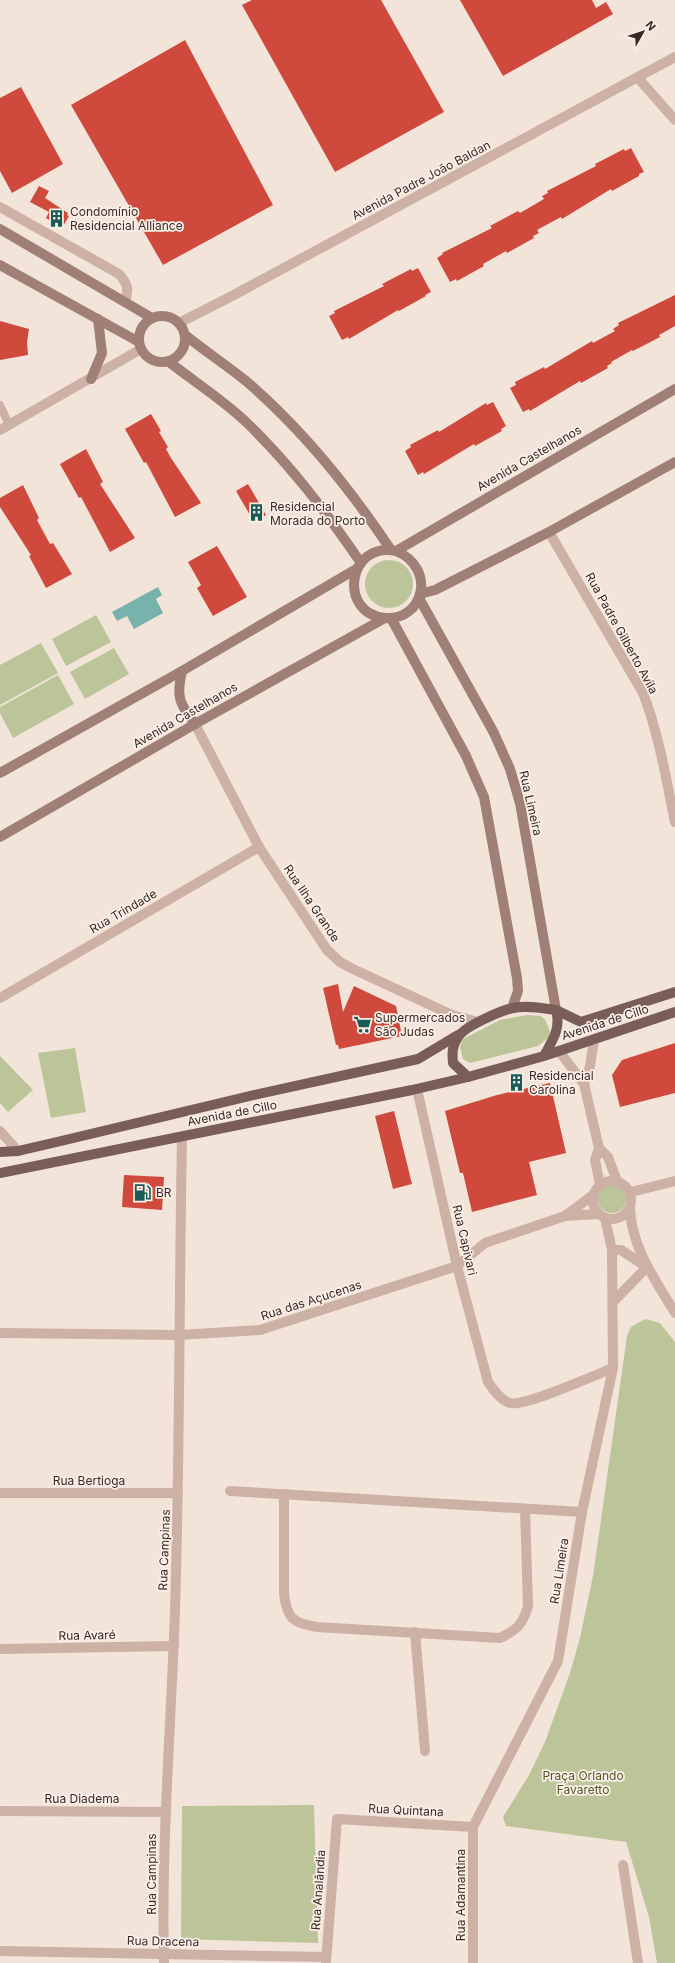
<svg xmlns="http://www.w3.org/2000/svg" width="675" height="1963" font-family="Inter,sans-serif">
<rect width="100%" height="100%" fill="#f3e4da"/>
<g fill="#bcc499">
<circle cx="389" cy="584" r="24"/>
<polygon points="96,615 111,642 66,666 52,639"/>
<polygon points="41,643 58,673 0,705 0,665"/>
<polygon points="114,648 129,674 85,699 70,672"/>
<polygon points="58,675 74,704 13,738 0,713 0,707"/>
<polygon points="527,1015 541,1016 546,1021 550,1032 548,1038 538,1046 470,1063 463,1059 460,1047 463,1039 500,1020"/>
<polygon points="75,1048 86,1112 51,1118 38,1053"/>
<polygon points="0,1056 33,1090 8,1112 0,1103"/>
<circle cx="612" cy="1199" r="14"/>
<polygon points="645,1319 660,1323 675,1342 675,1963 657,1963 649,1917 626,1842 506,1826 503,1817 529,1775 545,1742 570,1673 580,1638 593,1576 627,1336 631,1327"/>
<polygon points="314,1805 318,1943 181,1939 182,1806"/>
</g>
<polygon fill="#77b3ac" points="158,587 162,595 156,599 163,613 134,629 127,616 117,621 112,612"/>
<g fill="#cf4a3d">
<polygon points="252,0 381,0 444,112 335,172 242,5"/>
<polygon points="460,0 592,0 596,8 606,2 613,14 503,76"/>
<polygon points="185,40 273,205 163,265 71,105"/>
<polygon points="21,87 63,164 12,193 0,171 0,98"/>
<polygon points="631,148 644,172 639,174 639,176 612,191 611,189 562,219 561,217 537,230 539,233 533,236 534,238 507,253 506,251 483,264 484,266 457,281 456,279 450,282 437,258 443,254 442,253 492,228 490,226 518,211 520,213 544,199 542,196 548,193 547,191 596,166 595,164 624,149 625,151"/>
<polygon points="39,186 49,191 45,198 68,213 67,215 69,216 62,228 46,218 49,212 30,202"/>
<polygon points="418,268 431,292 425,295 426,296 399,311 398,310 349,339 348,337 342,340 329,316 335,313 334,311 384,286 382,284 411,269 412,271"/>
<polygon points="675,295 675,326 659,335 660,337 633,351 632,350 611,362 612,363 607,366 608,368 581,383 580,381 530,411 529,409 523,412 510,388 516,385 515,382 544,367 545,369 592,341 593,343 615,331 613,329 619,325 618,323"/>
<polygon points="0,321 29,329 27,342 28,355 0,360"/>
<polygon points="493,402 506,426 501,429 502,431 475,446 474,444 424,474 423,472 418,475 405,451 411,447 410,445 438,430 439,432 486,403 487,405"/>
<polygon points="151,414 161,431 159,432 168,447 166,449 171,458 201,503 175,517 146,462 144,463 125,429"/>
<polygon points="86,449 103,482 100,484 135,538 110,552 81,497 79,498 60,464"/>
<polygon points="248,484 266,515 254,522 236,491"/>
<polygon points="23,485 39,518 37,520 50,544 53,543 72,574 46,588 29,556 31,555 0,507 0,498"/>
<polygon points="217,546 247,597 213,616 197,588 201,585 188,562"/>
<polygon points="338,984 343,1012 354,986 396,1006 402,1036 339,1049 338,1045 336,1045 323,988"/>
<polygon points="675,1043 675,1093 620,1107 612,1075 622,1060"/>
<polygon points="550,1083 566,1153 529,1162 537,1195 472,1212 463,1173 460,1173 445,1111 497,1095"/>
<polygon points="394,1111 412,1184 393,1189 375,1116"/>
<polygon points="124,1175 164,1177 162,1210 122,1207"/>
</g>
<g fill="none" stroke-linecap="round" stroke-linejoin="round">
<polyline stroke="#cdb1a5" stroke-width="8" points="0,405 9,425"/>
<g stroke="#cdb1a5" stroke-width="10">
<polyline points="638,78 675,120"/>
<path d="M0 207 119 274C128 284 129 289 125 302"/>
<polyline points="179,323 232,296 675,57"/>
<polyline points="0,430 141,349"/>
<path d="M549 532 643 693C659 735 666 778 675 822"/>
<polyline points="195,724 259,847 327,950 340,962 353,969 452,1015 478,1022"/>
<polyline points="0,998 259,847"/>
<polyline points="559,1051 584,1084 599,1148 608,1157 617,1181"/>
<polyline points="584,1084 590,1066 594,1040"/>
<path d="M417 1089 457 1266 488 1382C493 1389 500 1400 510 1403 525 1407 595 1375 613 1368"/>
<polyline points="0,1131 18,1151"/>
<polyline points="599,1148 595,1160 600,1185"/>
<circle cx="612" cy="1200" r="19"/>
<polyline points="631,1192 675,1181"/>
<polyline points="593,1195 565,1216 599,1214"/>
<path d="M630 1208C631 1247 656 1281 675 1313"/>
<polyline points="612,1250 621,1250 647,1267"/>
<polyline points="614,1301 647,1267"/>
<polyline points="0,1333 179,1335 260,1330 457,1266 485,1243 565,1216"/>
<polyline points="230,1491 582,1512"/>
<polyline points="0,1493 178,1493"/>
<path d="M284 1494V1594C287 1618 292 1623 317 1627L500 1638C517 1630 523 1624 528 1606L525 1509"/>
<polyline points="415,1632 425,1751"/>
<polyline points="0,1649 174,1646"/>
<polyline points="0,1811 165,1812"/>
<polyline points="623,1865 638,1963"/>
<polyline points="0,1951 326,1957"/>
<polyline points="326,1962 337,1819 473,1827"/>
<path d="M164 1963C161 1845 171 1728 175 1610 180 1452 179 1294 182 1137"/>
<polyline points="473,1963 473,1827 558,1661 582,1512 613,1368 612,1250 605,1218"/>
</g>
<g stroke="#a07f76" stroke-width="10">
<polyline points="0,229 152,318"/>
<polyline points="0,265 139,342"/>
<circle cx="162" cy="339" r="23"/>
<path d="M185 335C205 351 226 365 246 381 303 430 349 487 391 550"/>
<path d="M168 361C193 381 222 399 245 421 290 464 326 512 361 563"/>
<polyline points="91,379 102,353 98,319"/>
<path d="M396 551C437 568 424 621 385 618 338 614 347 541 396 551L675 389"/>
<polyline points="420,594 435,590 549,532 675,462"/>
<polyline points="419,598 494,733 510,769 520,803 556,1010"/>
<polyline points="391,618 466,756 484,797 517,978 518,991 512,1008"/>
<path d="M182 671C176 697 179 703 195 724"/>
<polyline points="0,773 182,671 358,568"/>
<polyline points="0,837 195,724 385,618"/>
</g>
<g stroke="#7b5d57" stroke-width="10">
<polyline points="556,1010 581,1022 675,992"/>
<path d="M544 1056C553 1039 561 1029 556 1010 542 1008 527 1005 513 1008 500 1011 465 1026 458 1037 452 1046 452 1053 453 1063L468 1077 544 1056 675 1012"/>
<polyline points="0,1152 18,1151 61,1141 254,1095 418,1059 458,1035"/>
<polyline points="0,1173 412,1090 468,1077"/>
</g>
</g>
<defs>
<symbol id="building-bare" viewBox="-9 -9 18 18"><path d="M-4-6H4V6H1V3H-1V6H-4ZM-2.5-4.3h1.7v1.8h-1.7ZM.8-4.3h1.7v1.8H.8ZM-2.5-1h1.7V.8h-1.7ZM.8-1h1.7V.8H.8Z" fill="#195c57" stroke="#fbefe7" stroke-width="2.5" paint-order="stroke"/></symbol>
<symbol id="supermarket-bare" viewBox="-9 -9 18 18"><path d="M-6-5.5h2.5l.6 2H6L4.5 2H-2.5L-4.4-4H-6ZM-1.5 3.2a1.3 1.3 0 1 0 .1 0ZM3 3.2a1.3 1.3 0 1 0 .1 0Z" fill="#195c57" stroke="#fbefe7" stroke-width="2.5" paint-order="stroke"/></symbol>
<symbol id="fuel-bare" viewBox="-9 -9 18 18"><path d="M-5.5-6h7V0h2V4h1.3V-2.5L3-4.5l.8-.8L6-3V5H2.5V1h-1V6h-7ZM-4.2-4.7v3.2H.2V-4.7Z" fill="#195c57" stroke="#fbefe7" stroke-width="2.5" paint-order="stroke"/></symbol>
</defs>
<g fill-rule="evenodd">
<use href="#building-bare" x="44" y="206" width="25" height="25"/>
<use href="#building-bare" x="244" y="500" width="25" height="25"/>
<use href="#supermarket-bare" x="350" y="1012" width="25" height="25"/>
<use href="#building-bare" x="504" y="1070" width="25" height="25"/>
<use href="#fuel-bare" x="130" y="1180" width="25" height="25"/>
</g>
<g text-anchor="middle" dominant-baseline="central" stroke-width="3.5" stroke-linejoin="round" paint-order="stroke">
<g font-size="12" fill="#382a27" stroke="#fbefe7">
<text transform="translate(421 180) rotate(-28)">Avenida Padre João Baldan</text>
<text transform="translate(529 458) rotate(-30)">Avenida Castelhanos</text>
<text transform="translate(622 633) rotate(61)">Rua Padre Gilberto Avila</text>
<text transform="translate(185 715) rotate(-30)">Avenida Castelhanos</text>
<text transform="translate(531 803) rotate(77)">Rua Limeira</text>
<text transform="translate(312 903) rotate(56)">Rua Ilha Grande</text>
<text transform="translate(123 911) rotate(-30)">Rua Trindade</text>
<text transform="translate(605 1022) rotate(-18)">Avenida de Cillo</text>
<text transform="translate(232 1113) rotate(-11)">Avenida de Cillo</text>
<text transform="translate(465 1240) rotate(77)">Rua Capivari</text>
<text transform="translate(311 1300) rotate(-18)">Rua das Açucenas</text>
<text x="89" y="1480">Rua Bertioga</text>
<text transform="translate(164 1550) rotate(-88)">Rua Campinas</text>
<text transform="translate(559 1571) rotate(-81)">Rua Limeira</text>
<text transform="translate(87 1635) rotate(-1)">Rua Avaré</text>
<text x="82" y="1798">Rua Diadema</text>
<text transform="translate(406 1810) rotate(3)">Rua Quintana</text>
<text transform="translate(151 1874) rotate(-90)">Rua Campinas</text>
<text transform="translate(318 1890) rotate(-86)">Rua Analândia</text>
<text transform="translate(460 1895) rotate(-90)">Rua Adamantina</text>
<text transform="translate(163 1941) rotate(1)">Rua Dracena</text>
</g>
<g font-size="12" fill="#382a27" stroke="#fbefe7" text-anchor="start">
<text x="70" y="211">Condomínio<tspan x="70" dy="14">Residencial Alliance</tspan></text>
<text x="270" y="506">Residencial<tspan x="270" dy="14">Morada do Porto</tspan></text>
<text x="375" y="1017">Supermercados<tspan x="375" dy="14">São Judas</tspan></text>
<text x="529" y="1075">Residencial<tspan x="529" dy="14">Carolina</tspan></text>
<text x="156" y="1192">BR</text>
</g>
<g font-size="12" fill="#4e5829" stroke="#fbefe7">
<text x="583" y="1775">Praça Orlando<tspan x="583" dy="14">Favaretto</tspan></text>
</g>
</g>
<g transform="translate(643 32) rotate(51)" stroke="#fbefe7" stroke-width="3" paint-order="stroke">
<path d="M0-3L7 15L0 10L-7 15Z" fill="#382a27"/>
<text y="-6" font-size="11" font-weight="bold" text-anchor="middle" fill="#382a27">N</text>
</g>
</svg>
